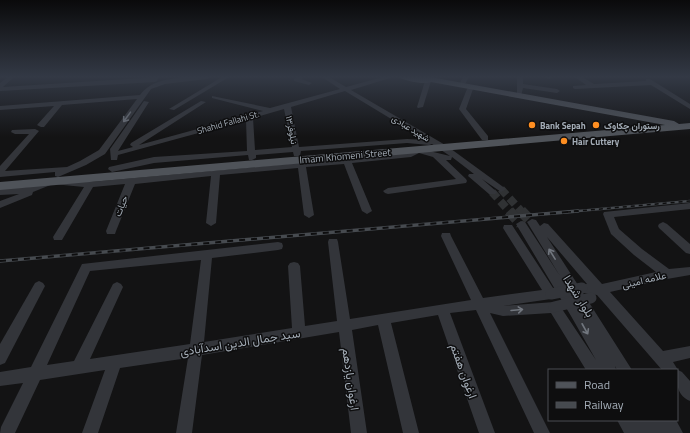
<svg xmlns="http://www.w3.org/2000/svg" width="690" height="433" font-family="'Titillium Web',Vazirmatn,sans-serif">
<rect width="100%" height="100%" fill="#131314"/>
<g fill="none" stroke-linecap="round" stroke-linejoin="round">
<g stroke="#303234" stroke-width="8" stroke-dasharray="8 4.5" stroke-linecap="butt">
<polyline points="501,189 522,212"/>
<polyline points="492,192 510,212"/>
</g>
<g stroke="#303234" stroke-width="11" stroke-dasharray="11 5.5" stroke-linecap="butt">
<polyline points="509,211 521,224"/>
<polyline points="521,211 532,222"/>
</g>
<g fill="#33353a" fill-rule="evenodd">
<polygon points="8,77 14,77 3,87 159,77 157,81 155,82 0,91 0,83"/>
<path d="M184 77H210L207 79 165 84 151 89 105 154 86 165 58 177 55 176V172L0 177V166L29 134H15L11 132 12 130 35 129 39 131 5 171 67 167 80 161 99 150 137 99 62 105 44 127H41L37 125 54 106 0 110V106L140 95C152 80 166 80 184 77Z"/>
<polygon points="222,77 229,77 174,110 169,109"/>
<polygon points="297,77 304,77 301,79 312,83 309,85 294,81 294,79"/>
<path d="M322 77H329L346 87 383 77H391L390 78 351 90 447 146 506 189 501 192 482 179 497 192 495 194H489L468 176 469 174H474L452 157 451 160H446L466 179 467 181 466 183 388 194 385 193 383 191 388 188 456 179 433 157 419 153 411 157 352 163 372 211 367 214 362 211 344 164 306 167 314 215 309 218 304 215 298 168 220 175 216 223 211 226 206 223 211 176 135 184 116 231 115 234H107L106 231 125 184 93 187 62 240H54L53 237 84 187 53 184 33 192 32 195 0 208V201L19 194 0 195V189L29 187 52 178 90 182 409 153 417 148 450 156 432 144 429 145 407 143 301 151 300 156H294L293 152 256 155V158L252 160H249L248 155 154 163 112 172 108 169 109 167 154 157 247 151 246 120 118 155 117 160H111L110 149 144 101 149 102 118 151 133 147 130 145 131 143 201 101 206 102 139 145 263 111 212 98V96L270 108 340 89ZM345 91 426 140 407 139 299 147 291 107ZM284 109 292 147 255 150 253 118Z"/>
<polygon points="463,77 469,77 464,86 462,87 459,85"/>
<polygon points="517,77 523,77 523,84 557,89 560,91 557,93 523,88 521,96 517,96"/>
<polygon points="544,77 552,77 549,79"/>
<polygon points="575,77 582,77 594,84 646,81 646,79 650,79 690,104 690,109 651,85 575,89 573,88 573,86 586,85"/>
<polygon points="428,79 431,81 423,107 418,108 417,107 425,81"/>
<polygon points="470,87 473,89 466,109 488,136 488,140 482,140 459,109 467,89"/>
<path d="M690 203V209L614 217 619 229 642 249 669 269 690 267V275L667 279 610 292 663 351 690 346V358L673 362 678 370 682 372 690 381V401C676 395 677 383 677 370H662L597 295 583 293 632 370H617L615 366 616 370H586L551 313 503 316 490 313 550 433H534L476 310 450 313 495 433H479L438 315 391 323 419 433H403L378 325 352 330 367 433H351L339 332 202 355 192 433H176L188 358 120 368 98 433H82L105 370 40 380 15 433H0L1 427 23 383 0 386V372L31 367 82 264 278 242 282 243 283 246 282 249 278 250 212 258 204 342 292 328 288 266 290 263 294 262 298 263 300 266 305 326 337 321 328 242 329 239H337L338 242 350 319 471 300 441 236 442 233H450L451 236 483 298 542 290 503 228 504 225H512L557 294 555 298 551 299 503 306 554 302 558 303 596 360 571 316 516 224 521 221 525 222 560 276 527 222 532 219 536 220 540 226 544 223 548 224 602 284 656 272 634 255 611 234 603 214 604 212ZM547 237 587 284 578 285ZM201 260 190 344 90 359 123 287 121 284 117 282 113 284 74 361 47 365 90 271Z"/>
<polygon points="663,222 667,224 690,244 690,254 686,253 659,228 658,226 659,224"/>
<polygon points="39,281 43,283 45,286 5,363 0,365 0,344 35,283"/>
<polygon points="617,420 676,420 683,433 624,433"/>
</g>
<path fill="#4f5359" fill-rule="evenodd" d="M399 77H430L674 121 679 124 690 123V129L0 190V182L665 125 431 82C425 85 405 81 399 77Z"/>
<defs>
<polyline id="rail-far1" points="567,212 690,201"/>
<polyline id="rail" points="0,261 578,211"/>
</defs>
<use href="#rail-far1" stroke="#464a4f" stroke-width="2.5"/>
<use href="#rail" stroke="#464a4f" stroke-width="3.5"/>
<use href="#rail-far1" stroke="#0e0e0f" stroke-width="1.5" stroke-dasharray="4" stroke-linecap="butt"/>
<use href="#rail" stroke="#0e0e0f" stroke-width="2" stroke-dasharray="6" stroke-linecap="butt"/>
<g stroke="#33353a" stroke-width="11">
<polyline points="551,294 582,288"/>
<polyline points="554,307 591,298"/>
</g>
</g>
<defs><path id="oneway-shaft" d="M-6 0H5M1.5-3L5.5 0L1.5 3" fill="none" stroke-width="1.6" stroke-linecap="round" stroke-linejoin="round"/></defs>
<g stroke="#71767e">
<use href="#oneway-shaft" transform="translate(127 117) rotate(126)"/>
<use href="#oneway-shaft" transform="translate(552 254) rotate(-122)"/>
<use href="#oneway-shaft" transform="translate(517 310) rotate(-5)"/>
<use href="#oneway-shaft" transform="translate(585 329) rotate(61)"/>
</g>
<linearGradient id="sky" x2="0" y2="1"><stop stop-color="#0a0a0b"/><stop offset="0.56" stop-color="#333945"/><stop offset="1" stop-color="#333945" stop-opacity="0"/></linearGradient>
<rect width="690" height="137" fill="url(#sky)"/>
<g fill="#fe8e21" stroke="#0e0e0f" stroke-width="1.5">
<circle cx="532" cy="125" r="4"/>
<circle cx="596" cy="125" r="4"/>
<circle cx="564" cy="141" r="4"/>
</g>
<g text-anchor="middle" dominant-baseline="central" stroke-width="3" stroke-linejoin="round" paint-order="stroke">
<g font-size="9" fill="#a3acb6" stroke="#0e0e0f">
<text transform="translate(228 122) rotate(-16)">Shahid Fallahi St.</text>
<text transform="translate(411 128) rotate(31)">شهید عبادی</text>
<text transform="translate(292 130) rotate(79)">نیلوفر۱۳</text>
</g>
<g font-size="9" font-weight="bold" fill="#a3acb6" stroke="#0e0e0f" text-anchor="start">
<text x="540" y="125">Bank Sepah</text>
<text x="604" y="125">رستوران چکاوک</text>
<text x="572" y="141">Hair Cuttery</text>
</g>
<g font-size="10" fill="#a3acb6" stroke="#0e0e0f">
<text transform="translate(345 156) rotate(-5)">Imam Khomeni Street</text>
<text transform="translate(121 206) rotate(-68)">حیات</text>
<text transform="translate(644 280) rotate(-13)">علامه امینی</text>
</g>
<g font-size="12" fill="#a3acb6" stroke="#0e0e0f">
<text transform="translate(579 296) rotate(58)">بلوار شهدا</text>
<text transform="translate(240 342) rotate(-9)">سید جمال الدین اسدآبادی</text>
<text transform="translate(464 371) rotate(70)">ارغوان هفتم</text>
<text transform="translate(351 379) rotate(82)">ارغوان یازدهم</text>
</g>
</g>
<rect x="548" y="369" width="130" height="52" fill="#0e0e0f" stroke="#4a4d52"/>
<rect x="556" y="382" width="20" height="6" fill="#4f5359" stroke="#4a4d52"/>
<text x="584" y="389" font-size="12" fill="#a3acb6">Road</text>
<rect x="556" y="402" width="20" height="6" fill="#464a4f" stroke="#4a4d52"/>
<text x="584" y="409" font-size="12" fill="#a3acb6">Railway</text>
</svg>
